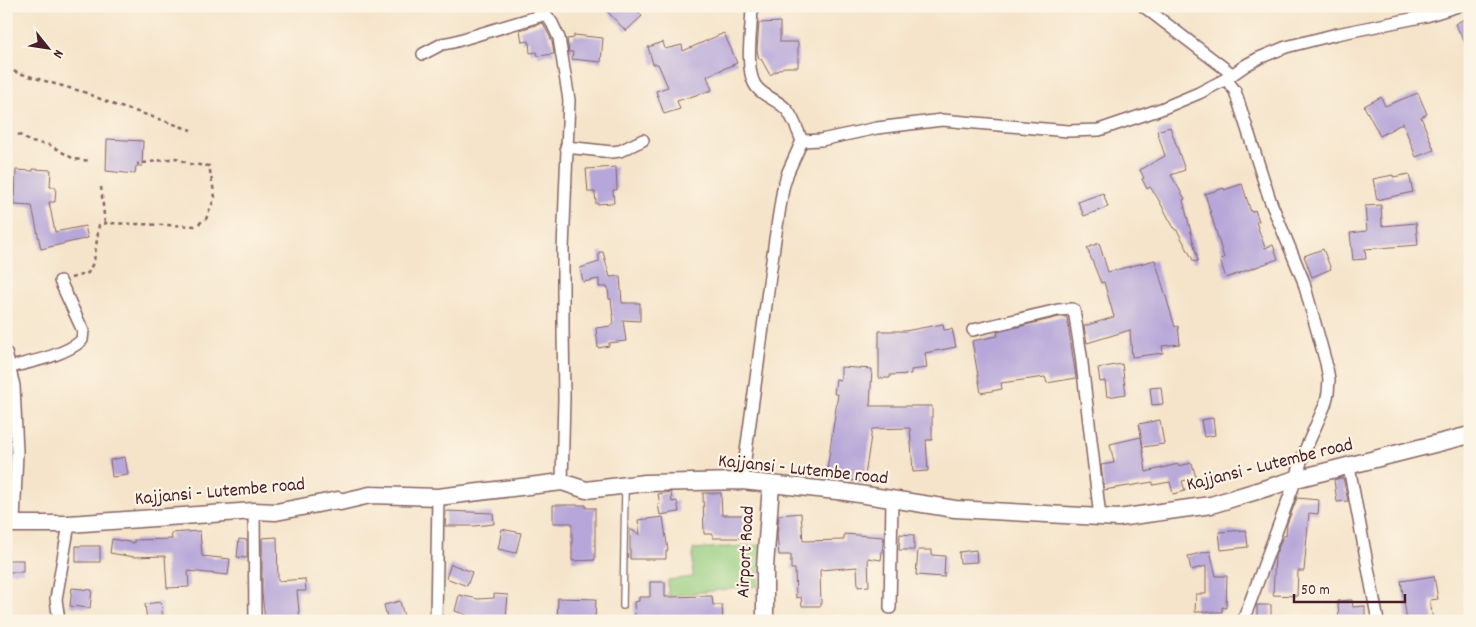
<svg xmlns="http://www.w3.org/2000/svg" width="1476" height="627" font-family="Dekko,sans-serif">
<rect width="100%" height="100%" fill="#fcf5e5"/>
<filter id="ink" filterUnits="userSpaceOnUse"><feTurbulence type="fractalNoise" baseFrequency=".02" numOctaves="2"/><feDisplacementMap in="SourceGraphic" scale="10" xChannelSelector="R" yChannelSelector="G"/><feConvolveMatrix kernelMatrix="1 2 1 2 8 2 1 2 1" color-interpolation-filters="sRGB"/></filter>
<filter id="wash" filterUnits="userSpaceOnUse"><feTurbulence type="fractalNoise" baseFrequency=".0096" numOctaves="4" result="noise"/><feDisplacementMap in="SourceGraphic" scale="20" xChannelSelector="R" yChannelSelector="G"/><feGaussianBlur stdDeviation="1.12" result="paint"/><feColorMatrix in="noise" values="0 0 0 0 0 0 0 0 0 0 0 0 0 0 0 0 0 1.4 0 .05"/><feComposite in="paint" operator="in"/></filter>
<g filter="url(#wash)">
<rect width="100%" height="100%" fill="#f5e4ca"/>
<polygon fill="#96cd80" stroke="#707656" points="761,545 758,586 668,596 668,580 693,577 693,549"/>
<g id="blocks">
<g fill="#b6a6d9">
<polygon points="602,6 633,6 642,16 626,31"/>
<polygon points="1470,16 1470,52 1455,24"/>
<polygon points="780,22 780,42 798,42 798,67 784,67 770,75 761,59 759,59 757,50 759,23"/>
<polygon points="543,23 550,37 551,41 552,41 554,54 538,56 537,52 530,53 529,41 522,42 520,30"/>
<polygon points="724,33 737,63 707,76 712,90 677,101 680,109 664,114 656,91 668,87 658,64 653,64 648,47 663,42 665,49 682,45 683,51"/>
<polygon points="574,35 603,38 601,62 572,59 573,52 569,52 567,39 574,38"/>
<polygon points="1418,93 1427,114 1421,117 1434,150 1416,157 1403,123 1380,136 1364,106 1381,97 1385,106"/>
<polygon points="1170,127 1185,170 1171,175 1185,199 1183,200 1198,261 1194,262 1177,230 1175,230 1157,197 1150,187 1147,189 1142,179 1144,178 1140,170 1165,156 1157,131"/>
<polygon points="107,139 143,141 142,166 136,166 135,174 106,171"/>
<polygon points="616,167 617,190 613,190 614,203 596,204 595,192 588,192 586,169"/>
<polygon points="33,169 51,170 50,187 56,187 55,202 49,202 55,232 85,226 88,238 41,249 32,206 15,205 16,170 33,171"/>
<polygon points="1409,174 1413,192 1377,200 1373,179 1393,175 1393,177"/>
<polygon points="1242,184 1251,212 1255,210 1259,221 1256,222 1265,248 1273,245 1278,259 1226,278 1220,260 1224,258 1205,194 1224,188 1224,190"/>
<polygon points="1103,193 1108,207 1084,216 1078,202"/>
<polygon points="1381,205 1382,226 1416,223 1418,245 1365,249 1366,259 1353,260 1350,233 1367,231 1365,206"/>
<polygon points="1099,243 1108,272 1155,260 1175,327 1178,326 1180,344 1162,346 1163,353 1132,357 1130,330 1087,343 1084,326 1114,317 1104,282 1101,283 1087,248"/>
<polygon points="1323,249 1331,269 1312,277 1304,256"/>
<polygon points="599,252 603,252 610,277 620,276 622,303 640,303 640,321 623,320 626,341 609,343 609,346 598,348 596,328 611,326 611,324 614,324 611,299 609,299 608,287 599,287 599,279 583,282 580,268 599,262"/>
<polygon points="1059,317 1067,317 1076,378 1047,383 1045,377 1001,383 1002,389 981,393 972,341 998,336 997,332"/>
<polygon points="943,324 944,330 952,329 956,347 925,353 927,368 911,370 911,374 890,375 890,378 879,378 879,331 905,331"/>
<polygon points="1122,364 1126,394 1107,397 1105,381 1100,382 1098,368"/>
<polygon points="841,367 872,369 870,406 932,406 932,440 926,440 928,471 913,472 910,428 872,429 864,482 826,477 838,394 834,394 836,379 841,380"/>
<polygon points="1161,387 1163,404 1152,405 1150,388"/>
<polygon points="1213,418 1215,435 1204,437 1201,420"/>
<polygon points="1160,420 1164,444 1143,447 1139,424"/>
<polygon points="1141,437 1146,472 1178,464 1178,466 1192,463 1196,478 1182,481 1185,491 1173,494 1170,482 1153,485 1153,482 1104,490 1101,465 1114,463 1110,444"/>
<polygon points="125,457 128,475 112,477 110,460"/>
<polygon points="1340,478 1343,478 1348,501 1337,502 1334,480"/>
<polygon points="671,492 672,502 677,501 679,512 660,515 658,504 660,504 658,494"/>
<polygon points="703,493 721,493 722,515 744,515 743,538 713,538 713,534 704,534"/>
<polygon points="1297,498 1319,500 1318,514 1309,513 1304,571 1298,571 1297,596 1273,595 1275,556 1283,536 1286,536 1287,524"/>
<polygon points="553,505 586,505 586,508 595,508 595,560 572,561 572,523 553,523"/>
<polygon points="446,511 493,513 494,524 474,526 445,526"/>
<polygon points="801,513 803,541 844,540 844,534 884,537 881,560 868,558 869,586 858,587 857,567 820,570 821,606 802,606 801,597 796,598 795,569 791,569 791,555 779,555 777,535 779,515"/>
<polygon points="663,517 668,551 666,551 666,559 630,559 630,529 640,535 638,520"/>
<polygon points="502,529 521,533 516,553 498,549"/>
<polygon points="1246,530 1248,547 1221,550 1219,532"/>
<polygon points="200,531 202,556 230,559 228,575 188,571 189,587 167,588 165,556 134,557 110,553 112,539 134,543 134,540 172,539 171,533"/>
<polygon points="900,534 914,535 914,550 899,550"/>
<polygon points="277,537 278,581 305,579 306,591 297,591 300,621 265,621 262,593 262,538"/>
<polygon points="239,539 247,540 247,558 237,557"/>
<rect x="76" y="546" width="24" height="16"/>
<polygon points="918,550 932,550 932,555 945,556 944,577 916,575"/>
<polygon points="976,550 977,562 960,563 959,552"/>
<polygon points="1210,551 1216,576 1227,576 1226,608 1222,607 1222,612 1195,612 1196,594 1206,594 1206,566 1191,570 1188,556"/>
<rect x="7" y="560" width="16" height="12"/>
<polygon points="451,564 472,572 467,586 446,578"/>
<polygon points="1434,576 1438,599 1430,600 1433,621 1407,621 1401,581"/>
<polygon points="650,582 665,582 665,597 712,596 713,605 722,605 723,621 639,621 639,618 635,618 634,602 639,601 639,597 650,597"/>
<polygon points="72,588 92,590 90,608 70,606"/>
<polygon points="494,594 508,595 506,618 486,616 486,621 472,621 472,617 467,617 467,615 455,611 459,595 478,599 494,598"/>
<polygon points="558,598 596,599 595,621 557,621"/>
<polygon points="1352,600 1353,607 1365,606 1365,621 1339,621 1338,601"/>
<polygon points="400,601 405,621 388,621 384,605"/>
<polygon points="161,602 163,621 147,621 145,604"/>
<rect x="1257" y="605" width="14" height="16"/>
</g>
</g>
</g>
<g filter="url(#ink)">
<use href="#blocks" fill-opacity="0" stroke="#866463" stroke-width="1"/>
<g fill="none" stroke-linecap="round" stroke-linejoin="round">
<defs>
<polyline id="lane" points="623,606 625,488"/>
<g id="street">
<polyline points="1143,6 1232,74"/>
<polyline points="423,54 442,44 453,42 543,15 547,16 552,23 559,38 569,100 563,249 563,328 564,398 562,482"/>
<polyline points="1226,79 1235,91 1270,200 1303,280 1326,363 1329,379 1328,393 1325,405 1303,455 1296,479 1243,621"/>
<polyline points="802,141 821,140 877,128 942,120 1068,131 1099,130 1161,109 1199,93 1226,79 1246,65 1259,58 1286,47 1337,34 1426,16 1458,6"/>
<polyline points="566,147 612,152 620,151 643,140"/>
<polyline points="973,330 1058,310 1072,309 1074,310 1081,355 1100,517"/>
<polyline points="6,353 14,386 17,452 14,523"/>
<path d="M10 367C31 362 66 355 82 340L83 331 60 281"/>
<polyline points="1349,467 1378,621"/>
<path d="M742 481 775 239 783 188 788 172 802 141C798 131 794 119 787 110 778 99 760 96 754 83 745 65 752 27 752 6"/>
<polyline points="254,511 255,621"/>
<polyline points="890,608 892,500"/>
<polyline points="59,621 56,599 69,524"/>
<polyline points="436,621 438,497"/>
</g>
<g id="secondary">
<polyline points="6,524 69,524 254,511 276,512 338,500 340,502 370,495 438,497 562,482 586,490 645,483 742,481 846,492 955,509 1118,518 1211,505 1296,479 1470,435"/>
<polyline points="765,621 765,567 771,485"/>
</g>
</defs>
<use href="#lane" stroke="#866463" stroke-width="8"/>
<use href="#street" stroke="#866463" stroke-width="14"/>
<use href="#secondary" stroke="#866463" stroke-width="19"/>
<g stroke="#866463" stroke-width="2.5" stroke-dasharray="4 4" stroke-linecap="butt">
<polyline points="6,69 55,84 84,92 117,106 141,113 191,130"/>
<polyline points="18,134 31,142 50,145 74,159 91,161"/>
<polyline points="101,187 105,224"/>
<polyline points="71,278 88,273 94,261 99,225 107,223 195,226 206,219 215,197 209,166 189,164 176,158 137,164"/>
</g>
<use href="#lane" stroke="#fff" stroke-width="5.5"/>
<use href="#street" stroke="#fff" stroke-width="11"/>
<use href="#secondary" stroke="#fff" stroke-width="16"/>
</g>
</g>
<g text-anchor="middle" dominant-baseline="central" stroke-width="4.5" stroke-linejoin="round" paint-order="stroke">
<g font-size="19" fill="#4a1f2b" stroke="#fcf5e5">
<text transform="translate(1270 466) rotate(-14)">Kajjansi - Lutembe road</text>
<text transform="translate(803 471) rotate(6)">Kajjansi - Lutembe road</text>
<text transform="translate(220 493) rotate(-5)">Kajjansi - Lutembe road</text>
<text transform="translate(747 552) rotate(-87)">Airport Road</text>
</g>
</g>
<rect width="1476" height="627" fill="none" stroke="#fcf5e5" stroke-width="25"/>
<g transform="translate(48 48) rotate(120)" stroke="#fcf5e5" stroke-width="4" paint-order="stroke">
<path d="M0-4L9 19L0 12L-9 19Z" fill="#4a1f2b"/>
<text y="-8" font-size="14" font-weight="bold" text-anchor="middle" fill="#4a1f2b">N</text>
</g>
<path d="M1294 594v8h111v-8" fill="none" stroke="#4a1f2b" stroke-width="2.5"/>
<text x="1301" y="594" font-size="15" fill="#4a1f2b" stroke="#fcf5e5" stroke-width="4" paint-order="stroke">50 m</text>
</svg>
